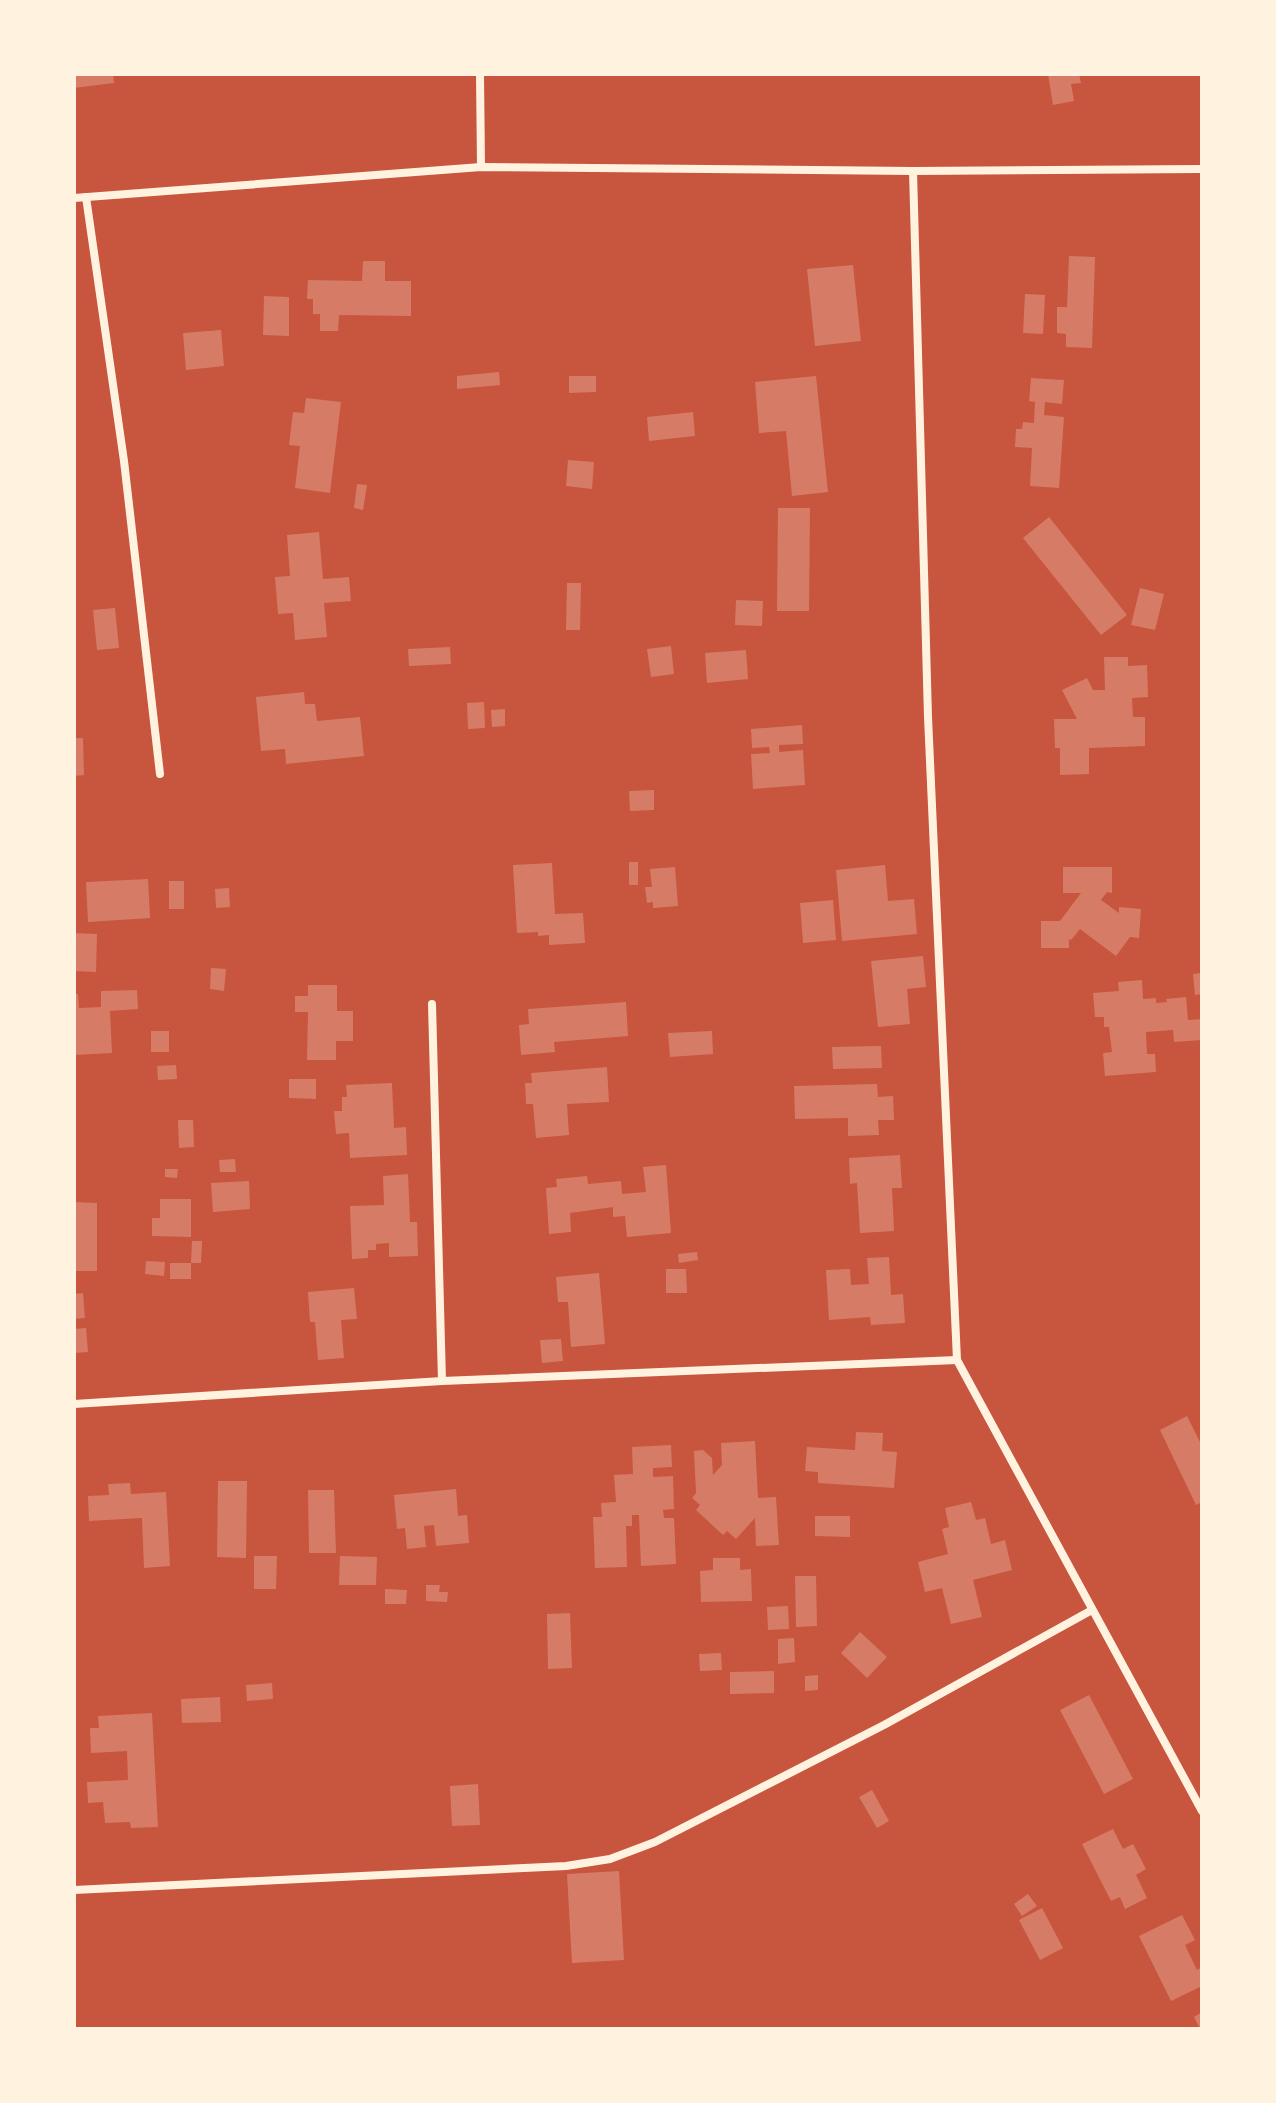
<svg xmlns="http://www.w3.org/2000/svg" width="1276" height="2103" font-family="'Open Sans',sans-serif">
<rect width="100%" height="100%" fill="#c8553d"/>
<g fill="#d67c66">
<polygon points="74,74 113,74 114,83 74,88"/>
<polygon points="1048,74 1079,74 1081,83 1071,84 1074,101 1053,105"/>
<polygon points="1069,256 1095,257 1092,348 1066,347 1066,334 1057,333 1057,307 1067,307"/>
<polygon points="363,261 385,261 385,281 411,281 411,316 339,315 338,331 320,331 320,314 313,314 313,299 307,299 308,280 362,281"/>
<polygon points="853,265 861,341 815,346 807,269"/>
<polygon points="1025,294 1045,295 1043,334 1023,333"/>
<polygon points="264,296 289,297 289,336 263,335"/>
<polygon points="221,330 224,366 186,370 183,333"/>
<polygon points="499,372 500,385 457,389 457,376"/>
<polygon points="569,376 596,376 596,392 569,393"/>
<polygon points="816,376 828,492 792,496 786,431 759,433 755,382"/>
<polygon points="1031,378 1064,380 1062,404 1045,402 1044,415 1064,417 1059,488 1030,486 1032,448 1015,447 1016,429 1022,429 1023,422 1034,423 1035,402 1029,401"/>
<polygon points="306,398 341,402 330,493 295,488 300,446 289,445 293,412 304,413"/>
<polygon points="693,412 695,436 649,441 647,417"/>
<polygon points="568,460 594,462 592,489 566,486"/>
<polygon points="357,484 367,485 363,510 354,508"/>
<polygon points="778,508 810,508 809,611 777,611"/>
<polygon points="1049,517 1127,615 1101,635 1023,538"/>
<polygon points="319,532 323,579 349,577 351,601 324,603 327,637 295,640 293,613 278,614 275,577 290,576 287,535"/>
<polygon points="567,583 581,583 580,630 566,630"/>
<polygon points="1140,588 1164,594 1155,630 1131,625"/>
<polygon points="736,600 763,601 762,626 735,625"/>
<polygon points="115,608 119,648 97,650 93,610"/>
<polygon points="671,646 674,674 651,677 647,649"/>
<polygon points="450,647 451,664 409,666 408,649"/>
<polygon points="746,650 748,679 707,683 705,653"/>
<polygon points="1104,657 1128,657 1128,666 1147,665 1148,697 1132,698 1133,717 1145,717 1145,746 1089,748 1089,774 1060,775 1060,748 1055,748 1054,719 1077,719 1062,690 1087,678 1093,690 1105,690"/>
<polygon points="304,692 305,704 315,704 317,721 360,717 364,756 286,764 285,749 261,751 256,697"/>
<polygon points="484,702 485,728 468,729 467,703"/>
<polygon points="505,709 505,726 492,727 491,710"/>
<polygon points="802,725 803,744 779,745 779,752 803,750 805,785 753,789 751,754 770,753 769,747 752,748 751,729"/>
<polygon points="74,738 83,738 84,775 74,776"/>
<polygon points="654,790 654,810 630,811 629,791"/>
<rect x="629" y="862" width="9" height="23"/>
<polygon points="552,863 555,914 583,913 585,943 549,945 549,935 538,936 538,932 517,933 513,865"/>
<polygon points="885,865 888,901 914,899 917,934 842,941 836,870"/>
<polygon points="675,867 678,906 653,908 653,902 647,903 645,887 652,887 650,869"/>
<polygon points="1063,867 1112,867 1112,893 1107,892 1101,900 1119,913 1119,907 1141,909 1139,938 1130,937 1116,956 1080,929 1071,940 1069,939 1069,948 1041,948 1041,921 1060,921 1081,893 1063,893"/>
<polygon points="148,879 150,918 88,922 86,882"/>
<rect x="169" y="881" width="15" height="28"/>
<polygon points="229,888 230,907 216,908 215,889"/>
<polygon points="833,900 836,940 803,943 800,903"/>
<polygon points="74,933 97,934 96,972 74,971"/>
<polygon points="923,956 926,987 907,989 910,1024 878,1027 871,961"/>
<polygon points="211,968 226,969 224,991 210,989"/>
<polygon points="1202,973 1202,994 1195,995 1193,974"/>
<polygon points="1142,980 1143,999 1156,998 1156,1003 1167,1002 1166,999 1186,997 1188,1020 1202,1019 1202,1040 1174,1042 1173,1030 1146,1032 1147,1054 1155,1054 1156,1072 1105,1076 1103,1053 1112,1052 1109,1027 1104,1027 1104,1017 1095,1017 1093,993 1119,991 1118,982"/>
<polygon points="308,985 337,985 337,1011 353,1011 353,1041 336,1041 336,1060 307,1060 308,1012 295,1012 295,996 308,996"/>
<polygon points="137,990 138,1009 110,1011 112,1053 74,1055 74,994 78,994 79,1008 101,1007 101,991"/>
<polygon points="626,1002 628,1036 554,1042 555,1052 521,1055 519,1025 529,1024 528,1009"/>
<rect x="151" y="1031" width="18" height="21"/>
<polygon points="712,1031 713,1054 670,1057 668,1033"/>
<polygon points="881,1046 882,1068 833,1069 832,1047"/>
<polygon points="176,1065 177,1079 158,1080 157,1066"/>
<polygon points="607,1067 609,1102 567,1104 569,1135 536,1138 533,1104 526,1104 525,1083 532,1083 531,1073"/>
<polygon points="289,1079 316,1079 316,1099 289,1098"/>
<polygon points="392,1083 394,1128 406,1127 407,1155 350,1158 349,1133 336,1134 334,1111 342,1111 342,1097 347,1097 346,1085"/>
<polygon points="877,1084 878,1097 893,1096 894,1120 878,1120 879,1135 848,1136 848,1118 795,1119 794,1086"/>
<polygon points="178,1120 193,1120 194,1147 179,1148"/>
<polygon points="900,1155 902,1188 892,1188 894,1231 860,1233 857,1183 850,1184 849,1158"/>
<polygon points="235,1159 236,1172 220,1172 219,1160"/>
<polygon points="666,1165 671,1233 627,1237 625,1216 613,1217 613,1207 570,1213 571,1232 549,1234 546,1188 557,1187 556,1179 587,1176 588,1184 621,1181 622,1194 646,1192 643,1167"/>
<polygon points="165,1169 178,1169 177,1178 165,1177"/>
<polygon points="408,1174 410,1222 417,1222 418,1256 389,1257 389,1243 376,1244 376,1250 368,1250 368,1258 352,1259 350,1206 384,1205 383,1176"/>
<polygon points="249,1181 250,1209 213,1212 211,1183"/>
<polygon points="160,1199 191,1199 191,1237 152,1236 152,1218 160,1218"/>
<polygon points="74,1202 97,1203 97,1271 74,1271"/>
<polygon points="192,1241 202,1241 201,1263 191,1263"/>
<polygon points="697,1252 698,1260 679,1263 678,1254"/>
<polygon points="889,1257 891,1295 903,1294 905,1323 871,1325 870,1317 829,1320 826,1270 850,1269 851,1285 869,1284 867,1258"/>
<polygon points="146,1261 165,1262 164,1276 145,1274"/>
<rect x="170" y="1263" width="21" height="16"/>
<polygon points="666,1269 686,1269 687,1293 666,1293"/>
<polygon points="599,1273 605,1344 571,1347 568,1302 558,1302 556,1277"/>
<polygon points="354,1288 357,1319 341,1320 344,1358 318,1360 315,1322 310,1322 308,1292"/>
<polygon points="83,1293 85,1318 74,1319 74,1294"/>
<polygon points="86,1328 88,1352 74,1353 74,1329"/>
<polygon points="561,1339 563,1361 542,1363 540,1340"/>
<polygon points="1187,1416 1202,1446 1202,1502 1196,1505 1160,1430"/>
<polygon points="856,1432 883,1433 882,1451 897,1452 894,1488 818,1483 818,1472 805,1471 807,1447 855,1450"/>
<polygon points="755,1441 758,1498 776,1497 779,1545 756,1546 755,1518 736,1539 727,1531 723,1535 696,1510 700,1505 692,1498 696,1493 694,1451 703,1450 712,1458 713,1475 722,1465 721,1443"/>
<polygon points="671,1445 672,1467 653,1468 653,1477 673,1476 674,1509 663,1510 664,1518 674,1518 676,1564 641,1566 639,1515 632,1515 632,1526 626,1526 627,1567 595,1568 593,1517 602,1517 601,1503 616,1502 614,1475 633,1474 632,1447"/>
<polygon points="218,1481 247,1481 246,1558 217,1557"/>
<polygon points="130,1483 131,1494 166,1492 170,1566 144,1568 142,1518 89,1521 88,1496 109,1495 108,1484"/>
<polygon points="456,1489 458,1516 467,1515 469,1543 436,1546 434,1525 424,1526 426,1547 407,1549 405,1528 397,1529 394,1495"/>
<polygon points="308,1490 334,1490 336,1553 309,1553"/>
<polygon points="971,1502 976,1520 985,1518 991,1544 1005,1540 1012,1570 973,1580 982,1617 951,1624 942,1588 925,1592 918,1562 948,1554 942,1529 949,1527 945,1508"/>
<polygon points="815,1516 850,1516 850,1537 815,1536"/>
<polygon points="254,1556 277,1556 276,1589 254,1589"/>
<polygon points="340,1556 377,1557 376,1585 339,1585"/>
<polygon points="713,1558 740,1558 740,1570 751,1569 752,1601 701,1602 700,1571 713,1570"/>
<polygon points="795,1576 816,1576 817,1626 796,1627"/>
<polygon points="426,1585 440,1585 439,1592 448,1592 447,1602 426,1601"/>
<polygon points="385,1589 407,1590 406,1604 385,1604"/>
<polygon points="788,1606 789,1629 768,1630 767,1607"/>
<polygon points="570,1613 572,1668 548,1669 547,1614"/>
<polygon points="860,1632 887,1657 867,1678 841,1653"/>
<polygon points="794,1638 795,1662 778,1664 778,1639"/>
<polygon points="721,1653 722,1670 700,1671 699,1654"/>
<polygon points="774,1671 774,1693 730,1694 730,1672"/>
<polygon points="818,1675 818,1690 805,1691 805,1676"/>
<polygon points="272,1683 273,1699 247,1701 246,1685"/>
<polygon points="1089,1695 1133,1779 1104,1794 1060,1710"/>
<polygon points="220,1697 221,1722 182,1723 181,1699"/>
<polygon points="152,1713 158,1827 131,1828 130,1822 105,1823 103,1802 88,1803 87,1782 128,1780 127,1751 91,1753 90,1728 99,1728 98,1716"/>
<polygon points="478,1784 480,1825 452,1826 450,1786"/>
<polygon points="872,1790 889,1821 877,1828 859,1797"/>
<polygon points="1113,1829 1123,1849 1133,1844 1146,1869 1136,1875 1147,1898 1125,1909 1120,1897 1111,1901 1082,1844"/>
<polygon points="619,1871 624,1960 572,1963 567,1874"/>
<polygon points="1028,1894 1037,1906 1022,1916 1014,1904"/>
<polygon points="1042,1908 1063,1948 1040,1960 1019,1920"/>
<polygon points="1182,1915 1195,1940 1185,1945 1197,1970 1202,1967 1202,1986 1171,2001 1139,1936"/>
<polygon points="1202,2012 1202,2029 1200,2029 1194,2017"/>
</g>
<g fill="none" stroke-linecap="round" stroke-linejoin="round">
<g stroke="#fff3e0" stroke-width="8">
<polyline points="480,74 481,167"/>
<polyline points="913,171 928,717 957,1360 1202,1811"/>
<polyline points="86,197 124,461 160,774"/>
<polyline points="74,198 481,167 913,171 1202,169"/>
<polyline points="432,1004 442,1381"/>
<polyline points="74,1404 442,1381 957,1360"/>
<polyline points="74,1890 566,1866 610,1859 655,1842 884,1725 1092,1610"/>
</g>
</g>
<rect width="1276" height="2103" fill="none" stroke="#fff3e0" stroke-width="152"/>
</svg>
